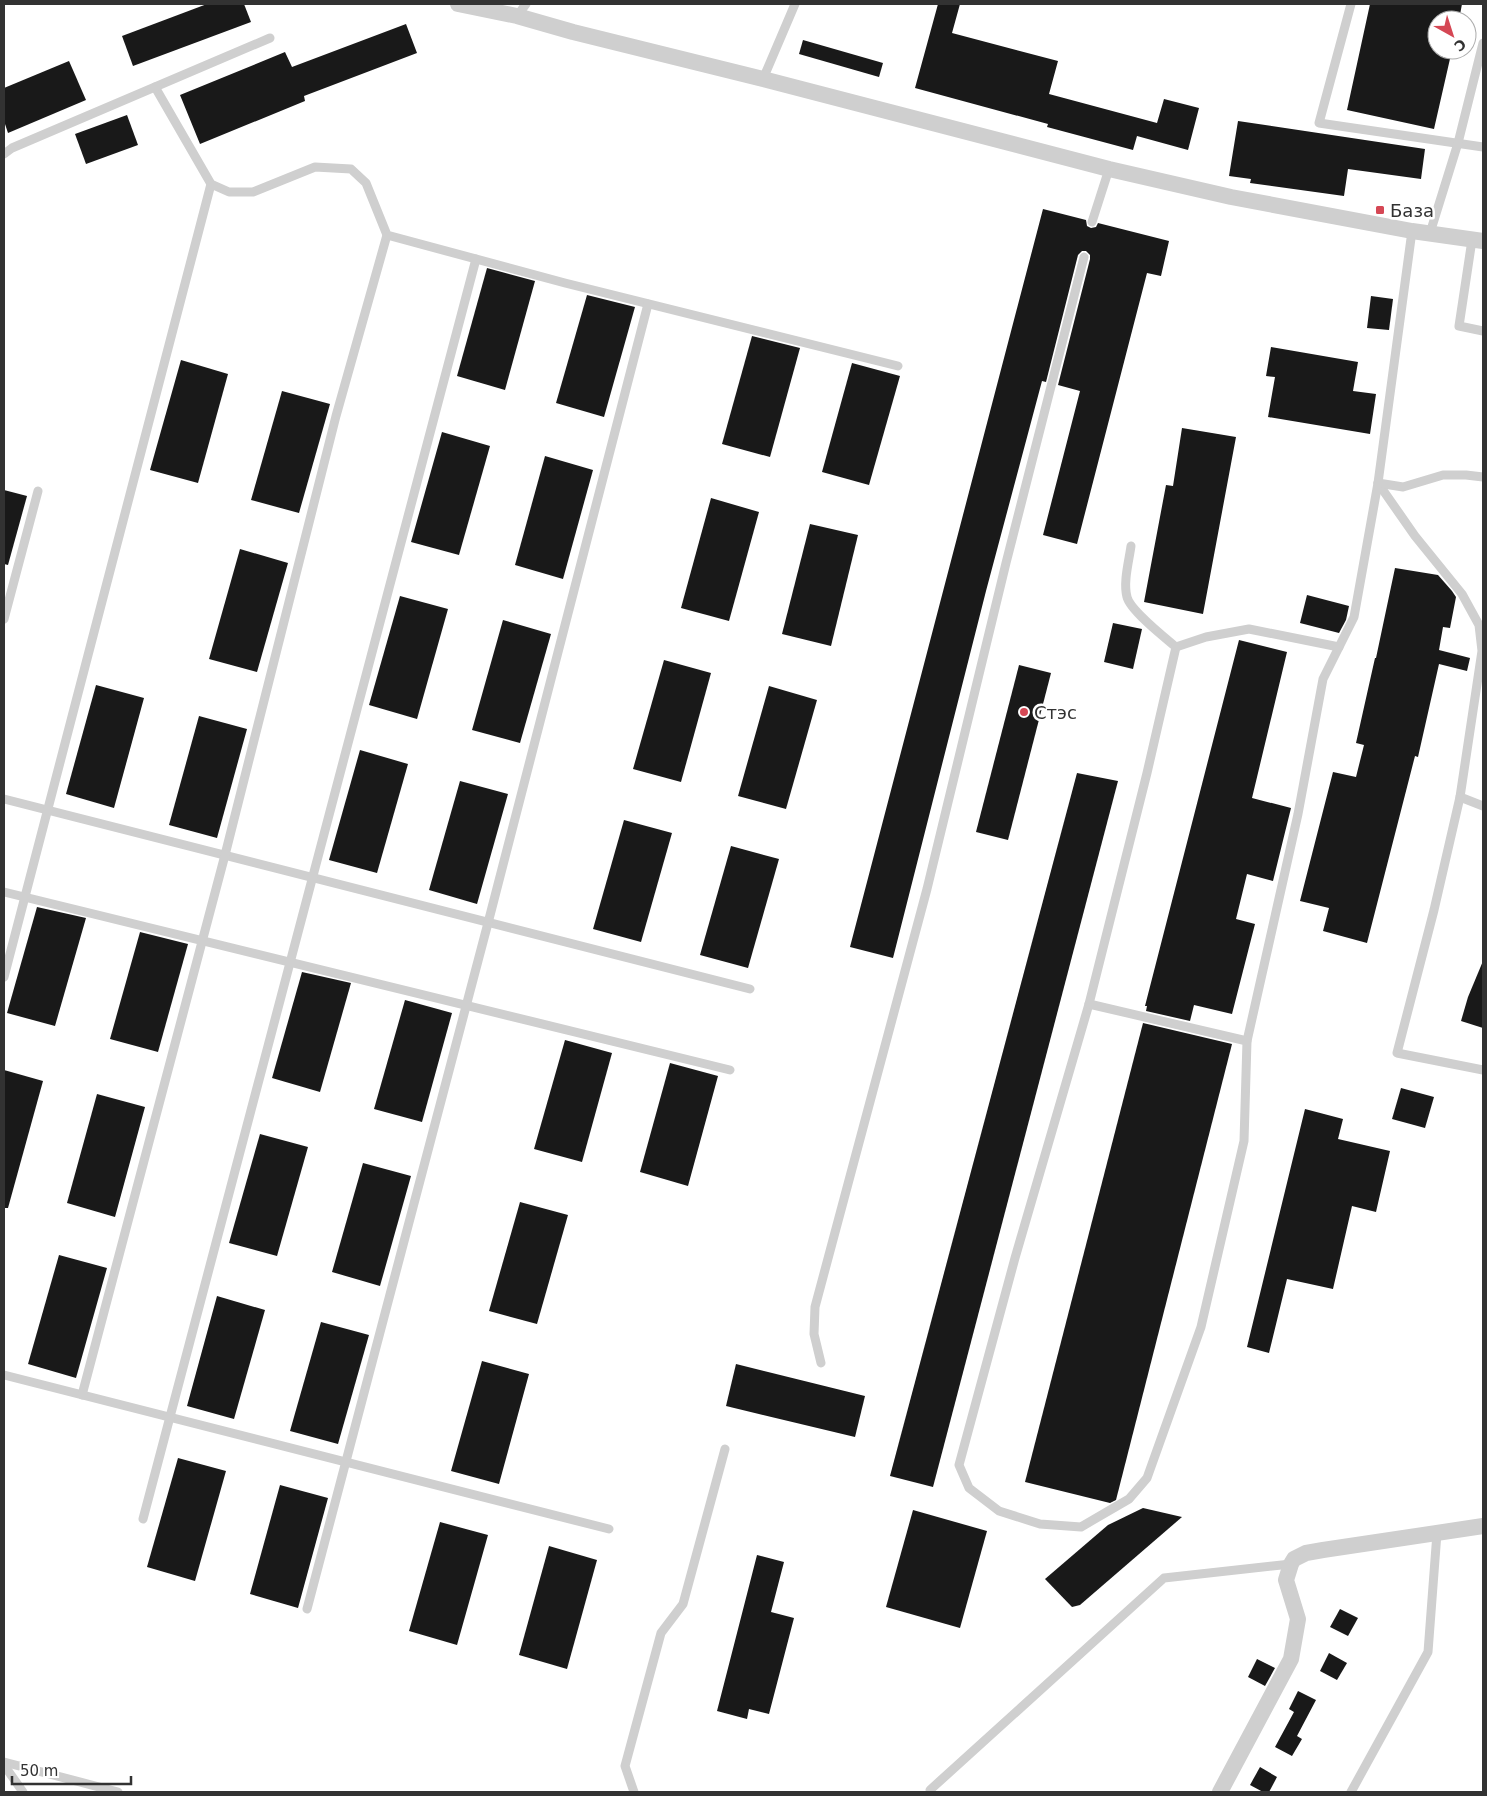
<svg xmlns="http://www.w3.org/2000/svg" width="1487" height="1796" font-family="'DejaVu Sans',sans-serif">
<rect width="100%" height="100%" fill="#fff"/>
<g fill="#191919">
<polygon points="207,4 244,4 251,22 133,66 122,36"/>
<polygon points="938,4 960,4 952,33 1058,61 1049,94 1157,123 1164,99 1199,108 1188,150 1137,136 1133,150 1047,127 1048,124 915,88"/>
<polygon points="1370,4 1462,4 1459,20 1437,20 1437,50 1452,50 1434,129 1347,110"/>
<polygon points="406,24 417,53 304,96 305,101 200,144 180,95 285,52 292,67"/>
<polygon points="803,40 883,63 879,77 799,54"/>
<polygon points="69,61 86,100 8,133 4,121 4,88"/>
<polygon points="127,115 138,145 86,164 75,134"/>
<polygon points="1238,121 1425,149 1421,179 1348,169 1344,196 1250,183 1251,179 1229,176"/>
<polygon points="1043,209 1086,220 1087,226 1091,228 1096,227 1098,223 1169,241 1161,276 1147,273 1077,544 1043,535 1080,391 1058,385 1090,259 1090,255 1086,251 1082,251 1078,255 1046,382 1042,381 986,591 893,958 850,947"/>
<polygon points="487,268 535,281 505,390 457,376"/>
<polygon points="587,295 635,307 604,417 556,403"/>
<polygon points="1371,296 1393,299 1389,330 1367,328"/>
<polygon points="752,336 800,348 770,457 722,444"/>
<polygon points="1271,347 1358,362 1353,391 1376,394 1370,434 1268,417 1275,377 1266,376"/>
<polygon points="181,360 228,374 198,483 150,470"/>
<polygon points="852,363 900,376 869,485 822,472"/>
<polygon points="282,391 330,404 299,513 251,500"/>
<polygon points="1182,428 1236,437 1203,614 1144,602 1166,485 1173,486"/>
<polygon points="442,432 490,446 459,555 411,542"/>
<polygon points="545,456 593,470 563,579 515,565"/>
<polygon points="4,490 27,496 8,565 4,564"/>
<polygon points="711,498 759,512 729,621 681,608"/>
<polygon points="810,524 858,535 831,646 782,634"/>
<polygon points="240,549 288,563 257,672 209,659"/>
<polygon points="1395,568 1438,575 1452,591 1456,597 1450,628 1443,627 1439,650 1470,658 1467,671 1439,664 1418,757 1415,756 1367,943 1323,931 1329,908 1300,901 1333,772 1356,777 1364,745 1356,743 1375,658 1376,658"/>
<polygon points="1307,595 1349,606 1346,620 1339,633 1300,623"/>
<polygon points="400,596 448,609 417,719 369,705"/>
<polygon points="503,620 551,634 520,743 472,730"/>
<polygon points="1113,623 1142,629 1133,669 1104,662"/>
<polygon points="1239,640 1287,652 1252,798 1291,808 1273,881 1247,874 1236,919 1255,924 1232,1014 1194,1005 1190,1021 1146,1011 1147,1006 1145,1006"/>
<polygon points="664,660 711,673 681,782 633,769"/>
<polygon points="1019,665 1051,673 1008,840 976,832"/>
<polygon points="96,685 144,698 114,808 66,794"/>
<polygon points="769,686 817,700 786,809 738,796"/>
<polygon points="199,716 247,729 217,838 169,825"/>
<polygon points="360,750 408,764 377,873 329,860"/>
<polygon points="1077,773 1118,781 933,1487 890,1476"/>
<polygon points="460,781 508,794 477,904 429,890"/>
<polygon points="624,820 672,833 641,942 593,929"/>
<polygon points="731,846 779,859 748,968 700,955"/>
<polygon points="37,907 86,918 55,1026 7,1013"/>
<polygon points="140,932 188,944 158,1052 110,1039"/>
<polygon points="1483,961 1483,1028 1461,1021 1468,997"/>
<polygon points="302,972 351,983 320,1092 272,1078"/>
<polygon points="405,1000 452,1013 422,1122 374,1109"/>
<polygon points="1143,1023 1232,1044 1116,1500 1110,1503 1025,1482"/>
<polygon points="565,1040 612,1053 582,1162 534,1149"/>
<polygon points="670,1063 718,1076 688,1186 640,1172"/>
<polygon points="4,1070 43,1081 8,1208 4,1208"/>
<polygon points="1401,1088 1434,1097 1425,1128 1392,1119"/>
<polygon points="97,1094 145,1107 115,1217 67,1203"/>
<polygon points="1305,1109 1343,1119 1338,1139 1390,1151 1376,1212 1352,1206 1333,1289 1287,1279 1269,1353 1247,1347"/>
<polygon points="260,1134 308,1147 277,1256 229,1243"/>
<polygon points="363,1163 411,1176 380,1286 332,1272"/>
<polygon points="520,1202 568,1215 537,1324 489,1311"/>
<polygon points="59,1255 107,1268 76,1378 28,1364"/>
<polygon points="217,1296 265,1310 234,1419 187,1406"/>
<polygon points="321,1322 369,1335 338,1444 290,1431"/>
<polygon points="482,1361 529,1374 499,1484 451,1471"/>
<polygon points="736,1364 865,1396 855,1437 726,1406"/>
<polygon points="178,1458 226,1471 195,1581 147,1567"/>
<polygon points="280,1485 328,1498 298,1608 250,1594"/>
<polygon points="1143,1508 1182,1517 1080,1605 1072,1607 1045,1579 1108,1525"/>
<polygon points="913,1510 987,1531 960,1628 886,1607"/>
<polygon points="440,1522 488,1535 457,1645 409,1631"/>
<polygon points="549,1546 597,1560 567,1669 519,1655"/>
<polygon points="757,1555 784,1562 771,1612 794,1618 769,1714 749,1709 747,1719 717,1711"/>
<polygon points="1340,1609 1358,1618 1348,1636 1330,1627"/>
<polygon points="1329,1653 1347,1663 1337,1680 1320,1671"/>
<polygon points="1257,1659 1275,1668 1265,1686 1248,1677"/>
<polygon points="1298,1691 1316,1700 1297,1736 1302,1739 1292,1756 1275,1747 1294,1712 1289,1709"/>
<polygon points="1260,1767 1277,1777 1269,1792 1263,1792 1250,1785"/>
</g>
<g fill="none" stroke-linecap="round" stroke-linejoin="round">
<g stroke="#cfcfcf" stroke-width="9">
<polyline points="1351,4 1319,123 1483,147"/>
<polyline points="517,16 526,4"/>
<polyline points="763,79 795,4"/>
<polyline points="155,87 211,184 229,192 253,192 315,167 351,169 366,183 387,235 565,283 898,366"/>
<polyline points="4,154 12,148 270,38"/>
<polyline points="1092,222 1109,169"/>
<polyline points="1430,233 1458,143 1483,43"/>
<polyline points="1472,240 1459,326 1483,331"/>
<polyline points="1378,483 1415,536 1462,594 1479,625 1482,651 1460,797 1434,910 1397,1053 1483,1070"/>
<polyline points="1378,483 1403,487 1443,475 1466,475 1483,477"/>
<path d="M1131 546C1129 561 1123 582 1127 597 1130 610 1164 637 1176 647"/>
<polyline points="4,619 38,491"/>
<polyline points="1176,647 1147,773 1089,1004 1015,1258 959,1465 969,1488 999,1511 1040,1524 1081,1527 1129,1499 1147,1478 1201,1327 1244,1141 1247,1041 1298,814 1323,679 1354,617 1378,483 1412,231"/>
<polyline points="1176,647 1206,637 1249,629 1339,647"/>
<polyline points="1460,797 1483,806"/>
<polyline points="4,799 750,989"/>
<polyline points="4,892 730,1070"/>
<polyline points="4,977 211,184"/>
<polyline points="1089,1004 1247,1041"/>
<polyline points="821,1363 814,1334 815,1307 927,889 1006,563 1084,257"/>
<polyline points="4,1375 609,1529"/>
<polyline points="82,1395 225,855 336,416 387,235"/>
<polyline points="143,1519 476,259"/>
<polyline points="307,1609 488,923 648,304"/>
<polyline points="4,1762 118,1792"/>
<polyline points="4,1765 23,1792"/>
<polyline points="930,1790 1164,1578 1291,1564"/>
<polyline points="634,1792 625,1766 661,1633 683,1604 725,1449"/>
<polyline points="1351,1792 1428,1652 1437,1533"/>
</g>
<g stroke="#cfcfcf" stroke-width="16">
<polyline points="458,4 517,16 573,32 763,79 1109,169 1231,197 1412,231 1483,241"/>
<polyline points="1220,1792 1291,1659 1298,1619 1286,1580 1291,1564 1294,1559 1306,1553 1323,1550 1483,1526"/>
</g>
</g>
<g fill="#d54754" stroke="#fff" stroke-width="2">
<rect x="1375" y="205" width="10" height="10" rx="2.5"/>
<circle cx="1024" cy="712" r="5"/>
</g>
<g text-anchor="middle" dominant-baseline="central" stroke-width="5" stroke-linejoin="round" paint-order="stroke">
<g font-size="18" fill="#323232" stroke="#fff" text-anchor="start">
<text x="1390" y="210">База</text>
<text x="1034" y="712">Стэс</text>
</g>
</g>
<rect width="1487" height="1796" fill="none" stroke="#323232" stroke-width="10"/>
<g transform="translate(1452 35) rotate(141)"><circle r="24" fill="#ffffff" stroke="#adadad"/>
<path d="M0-4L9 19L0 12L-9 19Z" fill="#d54754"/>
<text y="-8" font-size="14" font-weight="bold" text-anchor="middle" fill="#323232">С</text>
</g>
<path d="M12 1776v8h119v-8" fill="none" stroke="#323232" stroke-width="2.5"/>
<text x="20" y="1776" font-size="15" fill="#323232" stroke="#ffffff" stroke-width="4" paint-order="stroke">50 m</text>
</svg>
